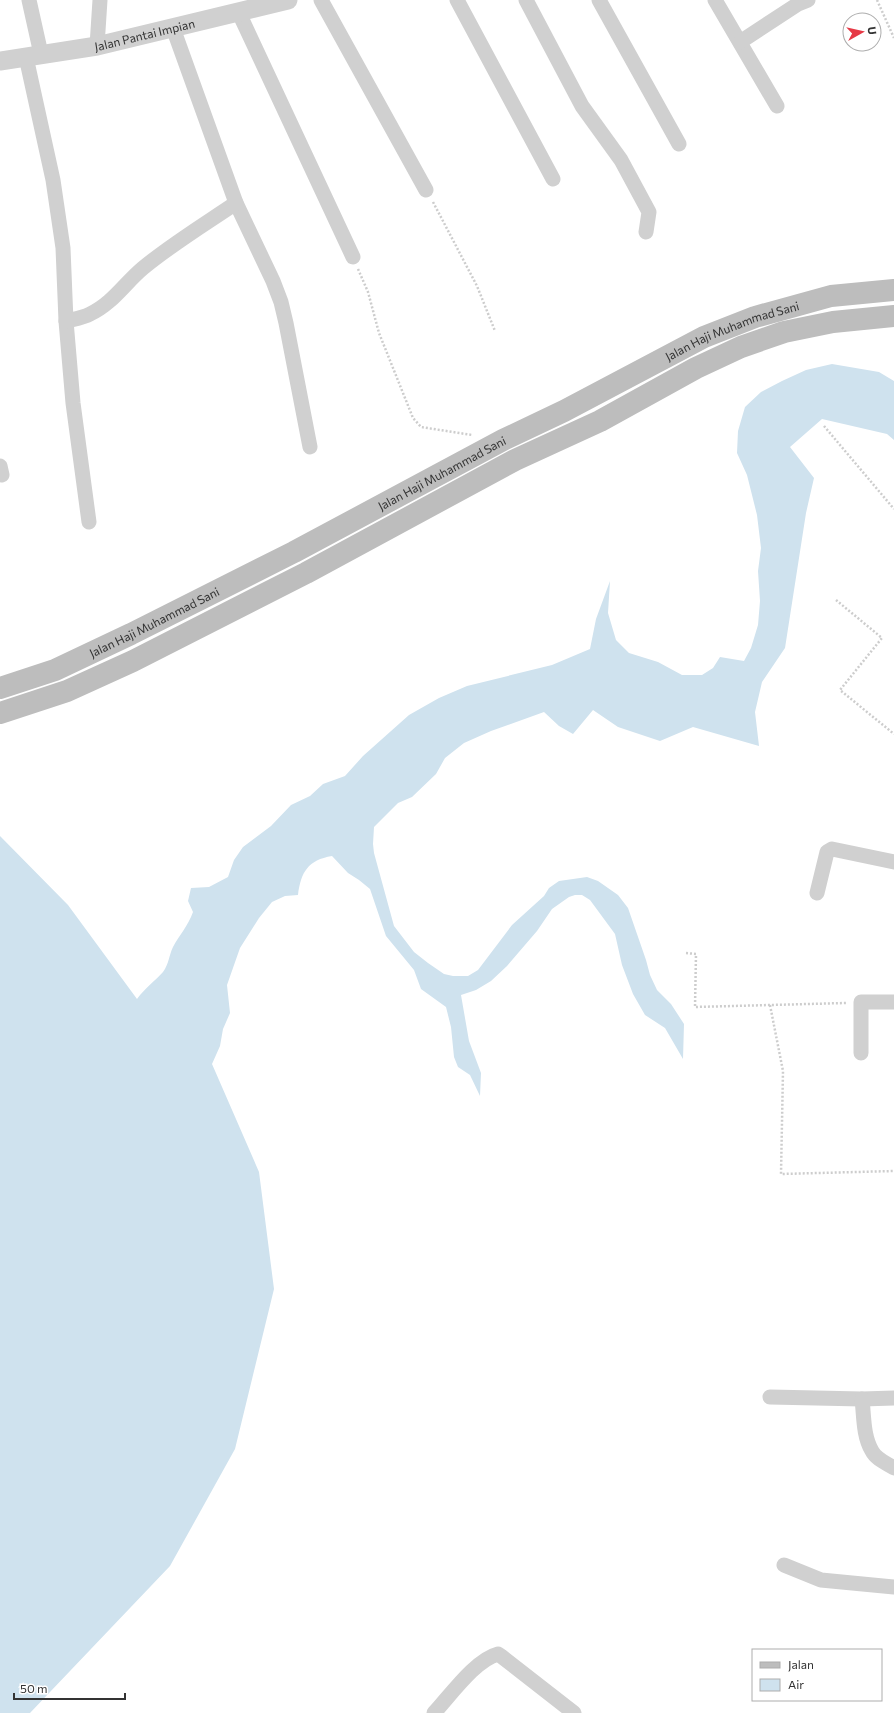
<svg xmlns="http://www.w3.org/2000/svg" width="894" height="1713" font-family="Commissioner,sans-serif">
<rect width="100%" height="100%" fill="#fff"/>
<path fill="#cfe2ee" d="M832 364 879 372 894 381V440L887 434 822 419 790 447 814 478 806 513 785 648 762 682 755 712 759 746 693 727 660 741 618 727 593 710 573 734 559 726 544 712 491 731 464 743 445 758 436 774 412 797 398 803 374 827 373 844 374 853 394 926 414 952 428 963 444 974 453 976H468L478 970 512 925 544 896 549 888 559 881 587 877 598 881 618 895 628 908 646 960 650 975 657 990 671 1004 684 1024 683 1059 665 1028 645 1015 633 994 622 965 615 934 590 900 582 895H575L569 897 552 909 537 931 507 966 491 981 476 990 461 995 469 1041 481 1073 480 1096 470 1075 458 1067 454 1057 451 1027 446 1007 421 989 414 970 386 936 370 889 359 880 348 873 332 856C308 860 301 872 298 895L285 896 272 902 259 918 240 948 227 985 230 1013 223 1029 220 1046 212 1064 259 1172 274 1289 235 1449 170 1566 30 1713H0V836L68 905 137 999C145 988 155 981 163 972 169 964 169 955 173 947 180 934 188 926 193 912L188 901 191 888 209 887 228 877 234 860 243 847 271 826 291 805 310 796 323 784 345 776 363 756 409 715 439 698 467 686 552 665 590 649 596 619 610 581 608 613 616 640 629 653 658 662 682 675H702L713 668 720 657 744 661 751 648 758 625 760 601 758 571 761 548 757 515 747 475 737 453 738 431 745 407 761 392 782 381 806 370Z"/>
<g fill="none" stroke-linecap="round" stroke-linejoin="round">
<g stroke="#cdcdcd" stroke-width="2.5" stroke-dasharray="2 2" stroke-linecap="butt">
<polyline points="877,0 894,38"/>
<polyline points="433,202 477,286 495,331"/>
<polyline points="358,269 368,292 379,333 413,418 421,427 472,435"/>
<polyline points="824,426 894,509"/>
<polyline points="836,600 882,638 840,690 894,734"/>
<polyline points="686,953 696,954 695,1007 846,1003"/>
<polyline points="770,1005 783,1071 781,1174 894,1171"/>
</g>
<g stroke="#d0d0d0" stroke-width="15">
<polyline points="29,0 41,54"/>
<polyline points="321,0 426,190"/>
<polyline points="457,0 553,179"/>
<polyline points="526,0 582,106 621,160 649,212 646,232"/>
<polyline points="599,0 679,144"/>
<polyline points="715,0 777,106"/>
<polyline points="239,13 353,257"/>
<polyline points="173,28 236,203 273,281 281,302 286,323 310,447"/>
<polyline points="740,42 798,4 808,0"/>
<polyline points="97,46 100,0"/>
<polyline points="26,57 53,180 63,248 66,321 73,403 89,522"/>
<path d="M66 321C74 319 83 318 90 314 112 304 125 283 143 268 172 244 205 224 236 203"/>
<polyline points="0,466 2,475"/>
<polyline points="817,893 827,852 832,849 894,862"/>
<polyline points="861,1053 861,1002 894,1002"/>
<polyline points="770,1397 862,1399 894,1398"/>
<path d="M862 1399C864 1416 863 1436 872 1451 876 1459 886 1463 894 1468"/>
<polyline points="784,1565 821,1580 894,1587"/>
<path d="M434 1713C450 1696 475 1660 498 1654L501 1656 574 1713"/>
</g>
<path stroke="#d0d0d0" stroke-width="19" id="s1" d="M0 61 97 46 288 0"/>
<g stroke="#bdbdbd" stroke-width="22">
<path id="s2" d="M0 688 55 670 131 634 294 552 503 440 564 411 704 337 755 317 831 296 894 290"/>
<polyline points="0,713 67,691 133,661 306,573 515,460 600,421 696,368 741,347 784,332 833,322 894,316"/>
</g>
</g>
<g text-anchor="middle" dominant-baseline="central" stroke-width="4" stroke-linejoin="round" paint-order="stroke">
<g font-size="12" fill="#333" stroke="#fff">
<text stroke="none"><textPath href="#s1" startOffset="147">Jalan Pantai Impian</textPath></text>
<text stroke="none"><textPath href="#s2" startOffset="816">Jalan Haji Muhammad Sani</textPath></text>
<text stroke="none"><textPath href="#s2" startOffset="492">Jalan Haji Muhammad Sani</textPath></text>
<text stroke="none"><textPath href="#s2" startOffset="168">Jalan Haji Muhammad Sani</textPath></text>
</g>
</g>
<rect x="752" y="1649" width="130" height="52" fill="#ffffff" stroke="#adadad"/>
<rect x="760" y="1662" width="20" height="6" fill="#bdbdbd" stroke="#adadad"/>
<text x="788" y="1669" font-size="12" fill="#333333">Jalan</text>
<rect x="760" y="1679" width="20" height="12" fill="#cfe2ee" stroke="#adadad"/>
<text x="788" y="1689" font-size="12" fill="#333333">Air</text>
<g transform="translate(862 32) rotate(82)"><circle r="19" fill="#ffffff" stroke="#adadad"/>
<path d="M0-3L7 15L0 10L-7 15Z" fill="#e63946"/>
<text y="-6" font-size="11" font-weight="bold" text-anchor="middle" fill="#333333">U</text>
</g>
<path d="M14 1693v6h111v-6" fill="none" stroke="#333333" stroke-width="2"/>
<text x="20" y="1693" font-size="12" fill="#333333" stroke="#ffffff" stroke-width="3" paint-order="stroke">50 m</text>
</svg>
